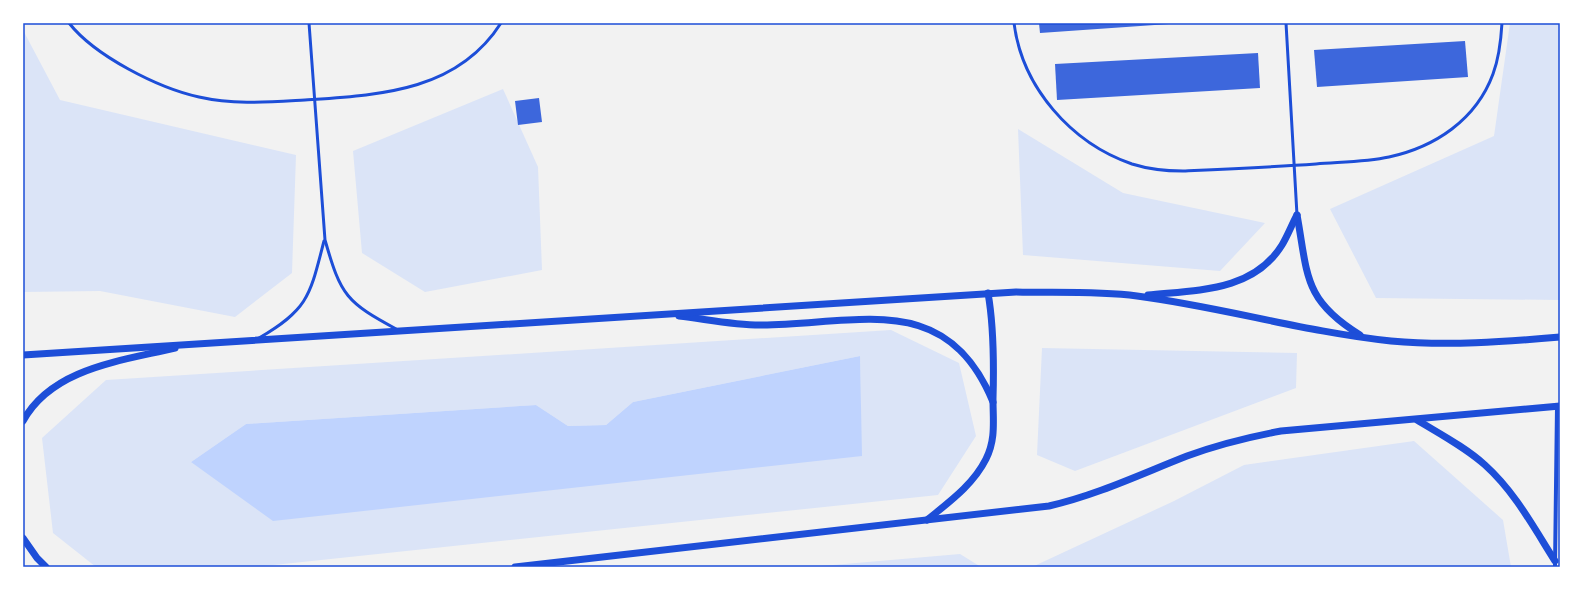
<svg xmlns="http://www.w3.org/2000/svg" width="1583" height="590" font-family="'IBM Plex Sans',sans-serif">
<rect width="100%" height="100%" fill="#f2f2f2"/>
<g fill="#dbe4f7" fill-rule="evenodd">
<polygon points="1510,23 1560,23 1560,300 1376,298 1330,209 1494,136"/>
<polygon points="23,30 60,100 296,155 292,273 235,317 100,291 23,292"/>
<polygon points="503,89 538,167 542,270 425,292 362,253 353,151"/>
<polygon points="1018,129 1123,193 1265,223 1220,271 1023,255"/>
<path d="M891 330 959 363 976 436 938 495 255 567H96L53 533 42 438 106 380ZM860 356 861 456 191 462 246 424 536 405 568 426 606 425 633 402Z"/>
<polygon points="1042,348 1297,353 1296,388 1075,471 1037,455"/>
<polygon points="1414,441 1503,520 1511,567 1032,567 1174,501 1244,465"/>
<polygon points="960,554 981,567 810,567"/>
</g>
<polygon fill="#bfd3fe" points="860,356 862,456 273,521 191,462 246,424 536,405 568,426 606,425 633,402"/>
<g fill="#3d67dc">
<polygon points="1039,23 1169,23 1169,24 1040,33"/>
<polygon points="1465,41 1468,77 1317,87 1314,50"/>
<polygon points="1258,53 1260,88 1057,100 1055,64"/>
<polygon points="539,98 542,122 518,125 515,101"/>
</g>
<g fill="none" stroke-linecap="round" stroke-linejoin="round">
<g stroke="#1d4ed8" stroke-width="3">
<path d="M69 23C95 56 158 88 199 97 234 105 269 102 305 100 379 95 457 92 501 23"/>
<path d="M309 23 325 240C341 296 346 302 398 330"/>
<path d="M1014 23C1022 87 1071 143 1132 164 1148 169 1166 171 1183 171 1227 169 1272 167 1316 164 1340 162 1366 162 1389 157 1435 147 1476 120 1493 74 1499 58 1501 40 1502 23"/>
<polyline points="1286,23 1297,215"/>
<path d="M259 338C309 309 310 295 324 241"/>
</g>
<polyline stroke="#1d4ed8" stroke-width="4" points="1555,567 1557,407"/>
<g stroke="#1d4ed8" stroke-width="7">
<path d="M1297 215C1308 275 1303 300 1360 335"/>
<path d="M1148 295C1196 290 1253 292 1282 245 1288 235 1292 224 1297 215"/>
<path d="M679 316C705 319 733 325 760 325 856 325 946 288 993 402"/>
<path d="M23 355 1016 292C1056 293 1097 291 1137 296 1222 307 1305 332 1391 341 1447 346 1504 342 1560 337"/>
<path d="M1417 420C1440 434 1465 447 1485 465 1515 492 1534 528 1555 561"/>
<path d="M23 421C52 368 121 361 175 348"/>
<path d="M927 520C949 502 973 485 986 459 996 439 993 421 993 399 994 364 994 327 988 293"/>
<polyline points="23,538 37,558 46,567"/>
<path d="M515 567 1049 506C1097 495 1141 474 1187 456 1217 445 1249 437 1281 431L1560 406"/>
</g>
</g>
<rect width="1583" height="590" fill="none" stroke="#ffffff" stroke-width="48"/>
<rect x="24" y="24" width="1535" height="542" fill="none" stroke="#1d4ed8" stroke-width="1.5"/>
</svg>
